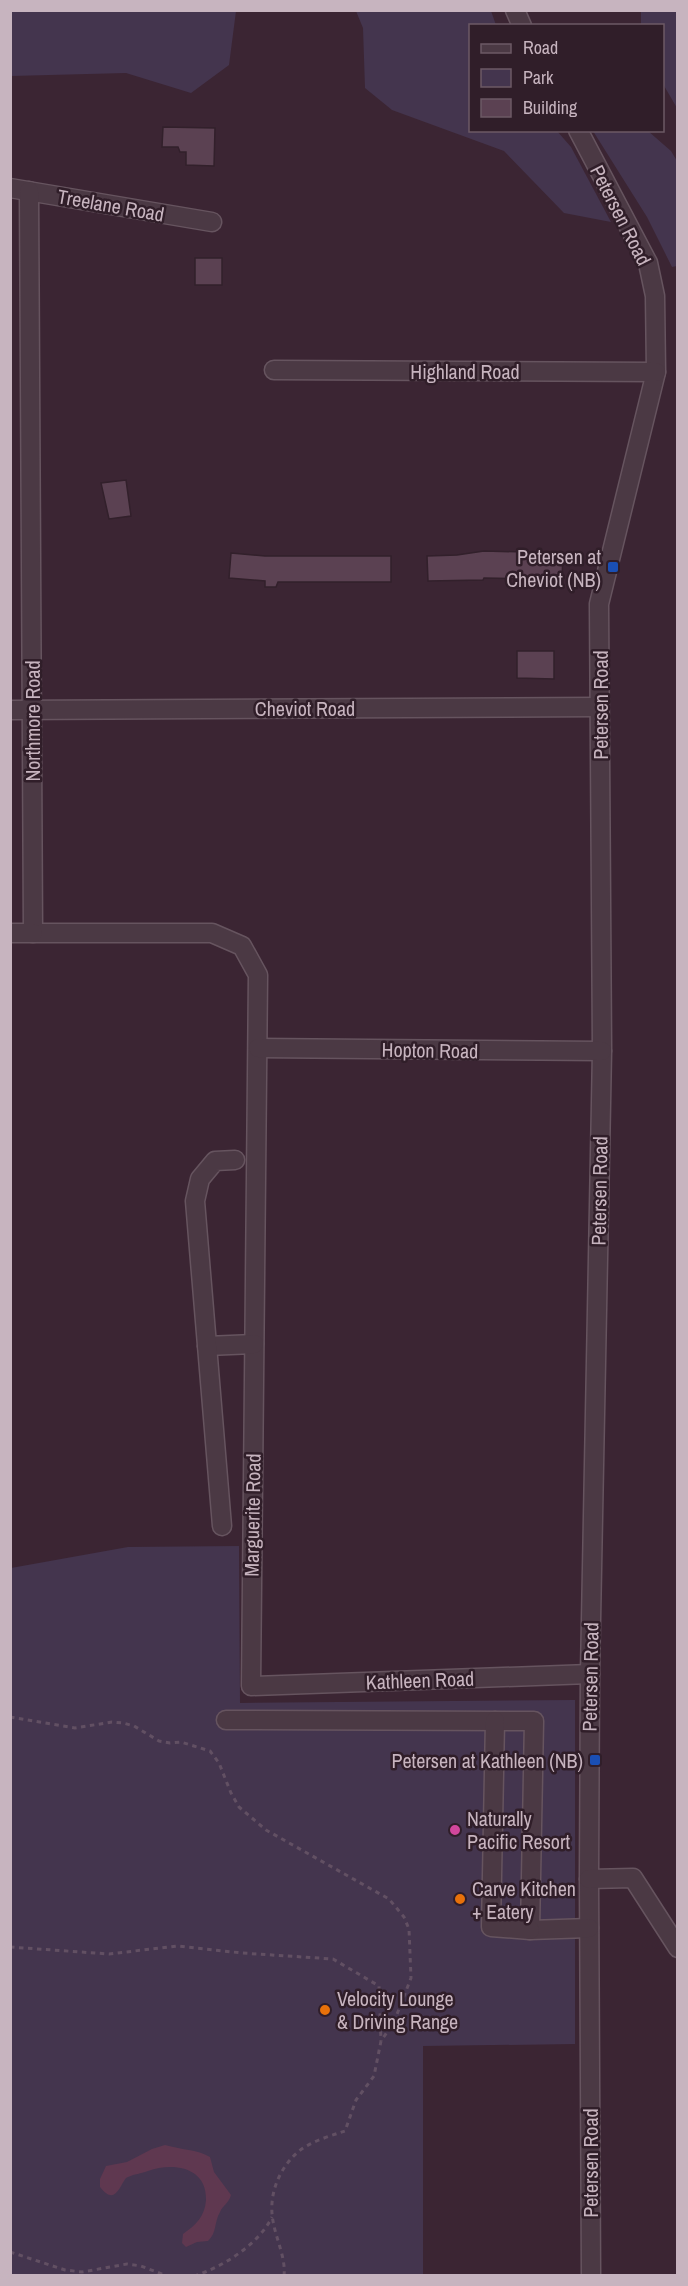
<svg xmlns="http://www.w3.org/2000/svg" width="688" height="2286" font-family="'Archivo Narrow',sans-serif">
<rect width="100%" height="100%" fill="#3b2533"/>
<g fill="#44354e">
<polygon points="10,11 11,10 236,11 229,65 191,93 126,73 11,76"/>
<polygon points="356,11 491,11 496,25 470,26 470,130 557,131 571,147 611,222 564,213 504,151 392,110 365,88 363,28"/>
<polygon points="641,11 677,11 677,108 663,84 662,26 641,25"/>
<polygon points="593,131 648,131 671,151 677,161 677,266 672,267 647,217"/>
<polygon points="239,1546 240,1703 575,1700 575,2044 423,2046 423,2275 11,2276 11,1568 128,1547"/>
</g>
<path fill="#5f3850" d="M165 2145C181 2150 197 2149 210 2157L214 2172 231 2195C229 2203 223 2205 220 2212 214 2222 217 2233 208 2241L197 2242 186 2247 182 2243 183 2234C196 2225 205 2216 206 2200 207 2167 173 2162 148 2171 140 2174 133 2174 126 2178 119 2187 115 2206 100 2187V2179L106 2166 127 2162 152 2149Z"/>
<g fill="#5b4152" stroke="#32202b" stroke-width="1.5">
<polygon points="163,127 215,128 214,166 186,165 186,152 180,152 178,147 162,147"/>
<rect x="195" y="258" width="27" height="27"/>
<polygon points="126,480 131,516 109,519 101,483"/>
<polygon points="484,551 563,553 562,579 559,584 546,584 539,579 484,578 483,580 428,581 427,556 457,555"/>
<polygon points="231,553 265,556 391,556 391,582 278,582 276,587 265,587 265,581 229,578"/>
<polygon points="517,651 554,651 554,679 517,678"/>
</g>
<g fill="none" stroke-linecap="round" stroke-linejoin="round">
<defs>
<g id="minor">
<polyline points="515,10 522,26"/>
<polyline points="578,130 648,263 655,296 656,372 599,604 602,1051 590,1672 589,1879 591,2276"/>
<polyline points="10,188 212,222"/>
<polyline points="29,191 33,933 212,933 242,946 258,975 251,1686 590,1674"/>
<polyline points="274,370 656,372"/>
<polyline points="10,710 599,707"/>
<polyline points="10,933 33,933"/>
<polyline points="258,1048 602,1051"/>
<polyline points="207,1346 254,1344"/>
<polyline points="222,1526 195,1201 200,1179 215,1161 235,1160"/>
<polyline points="226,1720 534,1721 530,1930 589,1928"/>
<polyline points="495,1721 491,1927 530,1930"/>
<polyline points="589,1879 633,1878 678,1948"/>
</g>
</defs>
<use href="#minor" stroke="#66545f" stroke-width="21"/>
<g stroke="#625063" stroke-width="3" stroke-dasharray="4.5 4.5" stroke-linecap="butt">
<path d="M10 1717 75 1728 112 1722 123 1723 134 1726 159 1741 170 1743 181 1742 210 1751 219 1763 231 1793 239 1807 266 1830 389 1899 404 1917 409 1929 411 1978 394 2022 381 2041 374 2076 356 2100 345 2131C330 2136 312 2141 299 2151 279 2168 268 2195 273 2221 276 2239 286 2258 284 2276"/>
<polyline points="10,1947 109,1954 177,1946 242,1953 333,1959 379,1986 381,2041"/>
<polyline points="10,2252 65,2270 82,2272 127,2264 141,2266 167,2276"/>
<path d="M194 2276C223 2267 259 2244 272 2217"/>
</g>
<use href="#minor" stroke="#4b3944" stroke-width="18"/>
</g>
<g fill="#1a4fb4" stroke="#301e29" stroke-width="2">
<rect x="607" y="561" width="12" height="12" rx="3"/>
<rect x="589" y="1754" width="12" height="12" rx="3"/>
</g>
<circle fill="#d1479c" stroke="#301e29" stroke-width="2" cx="455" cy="1830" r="6"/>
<g fill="#e8710a" stroke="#301e29" stroke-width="2">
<circle cx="460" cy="1899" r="6"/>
<circle cx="325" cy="2010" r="6"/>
</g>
<g text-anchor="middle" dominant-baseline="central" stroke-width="5" stroke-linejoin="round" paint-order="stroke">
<g font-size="20" fill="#c7b4bf" stroke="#301e29">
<text transform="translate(111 205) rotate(10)">Treelane Road</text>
<text transform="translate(621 215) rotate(63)">Petersen Road</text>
<text x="465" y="371">Highland Road</text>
<text transform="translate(600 705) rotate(-90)">Petersen Road</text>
<text x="305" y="708">Cheviot Road</text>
<text transform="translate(32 721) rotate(-90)">Northmore Road</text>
<text transform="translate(430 1050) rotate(1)">Hopton Road</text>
<text transform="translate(599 1191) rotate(-89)">Petersen Road</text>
<text transform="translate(252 1515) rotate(-89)">Marguerite Road</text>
<text transform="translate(590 1677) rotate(-89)">Petersen Road</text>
<text transform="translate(420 1680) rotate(-2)">Kathleen Road</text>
<text transform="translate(590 2163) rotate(-90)">Petersen Road</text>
</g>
<g font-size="20" fill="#c7b4bf" stroke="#301e29" text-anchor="start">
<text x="601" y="556" text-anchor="end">Petersen at<tspan x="601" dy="23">Cheviot (NB)</tspan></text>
<text x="583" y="1760" text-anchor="end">Petersen at Kathleen (NB)</text>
<text x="467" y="1818">Naturally<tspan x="467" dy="23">Pacific Resort</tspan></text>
<text x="472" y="1888">Carve Kitchen<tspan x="472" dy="23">+ Eatery</tspan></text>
<text x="337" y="1998">Velocity Lounge<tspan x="337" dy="23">&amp; Driving Range</tspan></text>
</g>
</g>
<rect width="688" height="2286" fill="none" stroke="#c7b4bf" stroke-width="24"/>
<rect x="469" y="24" width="195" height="108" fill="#301e29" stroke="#6c5a65" stroke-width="1.5"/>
<rect x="481" y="44" width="30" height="9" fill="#4b3944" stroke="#6c5a65" stroke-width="1.5"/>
<text x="523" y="54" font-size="18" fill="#c7b4bf">Road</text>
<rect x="481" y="69" width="30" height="18" fill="#44354e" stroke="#6c5a65" stroke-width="1.5"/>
<text x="523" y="84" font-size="18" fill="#c7b4bf">Park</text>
<rect x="481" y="99" width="30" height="18" fill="#5b4152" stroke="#6c5a65" stroke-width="1.5"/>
<text x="523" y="114" font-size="18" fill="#c7b4bf">Building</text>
</svg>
